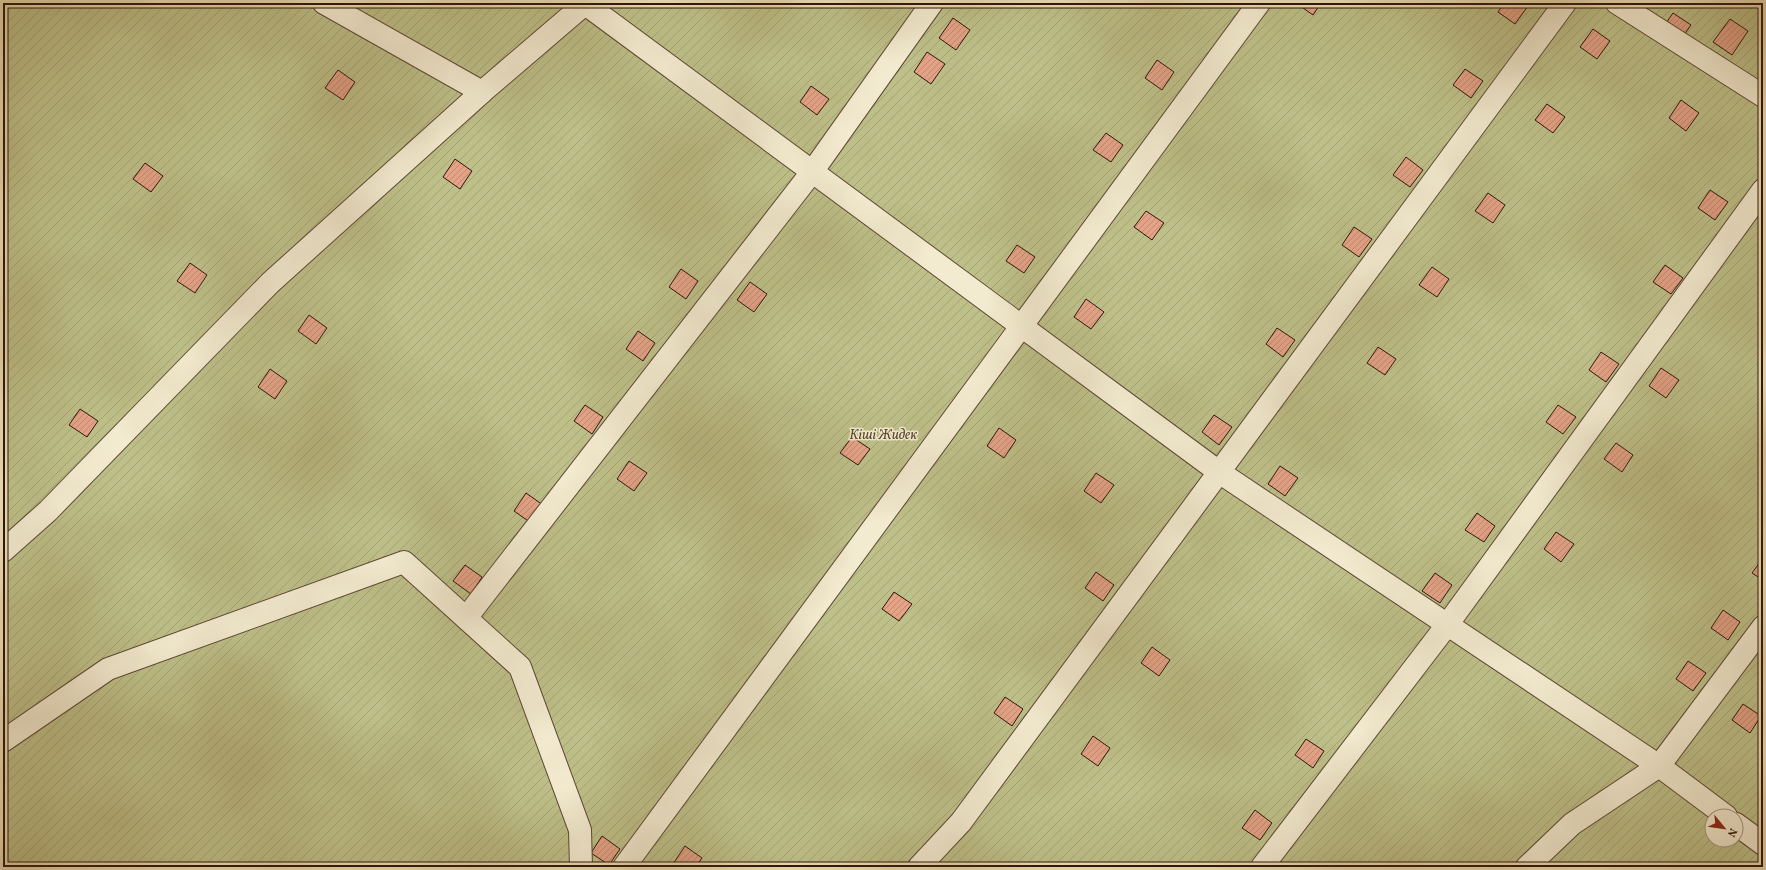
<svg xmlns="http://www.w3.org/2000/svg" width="1766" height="870" font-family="Vollkorn,serif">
<defs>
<pattern id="garden-furrows" width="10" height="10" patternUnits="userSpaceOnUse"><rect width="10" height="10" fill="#bec089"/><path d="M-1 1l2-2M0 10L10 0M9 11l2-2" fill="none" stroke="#a4a475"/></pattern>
<pattern id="building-hatch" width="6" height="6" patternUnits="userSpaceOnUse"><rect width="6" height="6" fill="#e4a387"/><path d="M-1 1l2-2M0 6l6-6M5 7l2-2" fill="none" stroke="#c48b73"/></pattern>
</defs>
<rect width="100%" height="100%" fill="#ece0b6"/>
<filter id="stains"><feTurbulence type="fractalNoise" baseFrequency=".005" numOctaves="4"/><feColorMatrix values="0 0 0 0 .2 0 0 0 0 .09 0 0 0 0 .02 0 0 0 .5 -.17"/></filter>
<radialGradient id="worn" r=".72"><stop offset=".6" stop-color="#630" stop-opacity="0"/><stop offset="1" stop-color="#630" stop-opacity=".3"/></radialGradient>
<path fill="url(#garden-furrows)" stroke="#766a4a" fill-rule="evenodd" d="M3 3H1763V867H3ZM1712 816H1736V840H1712Z"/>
<g fill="url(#building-hatch)" stroke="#2f140a">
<polygon points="1296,3 1321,3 1313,15"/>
<polygon points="1504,3 1524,3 1528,6 1515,24 1498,12"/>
<polygon points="1673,13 1691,25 1679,42 1662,29"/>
<polygon points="953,18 970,30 956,50 939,38"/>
<polygon points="1730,19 1748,31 1732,55 1713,42"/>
<polygon points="1593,29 1610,41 1597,59 1580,47"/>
<polygon points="927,52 945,64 931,84 914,72"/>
<polygon points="1157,60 1174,72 1162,90 1145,78"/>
<polygon points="1465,69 1483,81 1471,98 1453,85"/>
<polygon points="338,70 355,82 343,100 325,88"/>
<polygon points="811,86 829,99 817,115 800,102"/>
<polygon points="1681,100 1699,113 1686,131 1669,118"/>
<polygon points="1547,104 1565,117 1553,133 1535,120"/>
<polygon points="1106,133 1123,145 1111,162 1093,150"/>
<polygon points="1406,157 1423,170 1410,187 1393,175"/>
<polygon points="455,159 472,171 460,189 443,177"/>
<polygon points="145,163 163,176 151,192 133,179"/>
<polygon points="1710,190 1728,202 1715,220 1698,208"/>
<polygon points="1488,193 1505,205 1493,223 1475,211"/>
<polygon points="1146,211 1164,223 1152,240 1134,227"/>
<polygon points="1354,227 1372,239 1359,257 1342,245"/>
<polygon points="1017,245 1035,257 1024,273 1006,261"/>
<polygon points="190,263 207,275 195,293 177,281"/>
<polygon points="1665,265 1683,278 1671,294 1653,282"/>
<polygon points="1432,267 1449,279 1437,297 1419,285"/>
<polygon points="681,269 698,281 686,299 669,287"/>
<polygon points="750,282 767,294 754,312 737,300"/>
<polygon points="1086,299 1104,312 1091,329 1074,317"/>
<polygon points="309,315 327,328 316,344 298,331"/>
<polygon points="1277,328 1295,340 1283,357 1266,344"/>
<polygon points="638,331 655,343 643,361 626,349"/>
<polygon points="1378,347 1396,359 1385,375 1367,363"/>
<polygon points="1601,352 1619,364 1606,382 1589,370"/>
<polygon points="1661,368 1679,380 1666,398 1649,386"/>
<polygon points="270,369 287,381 275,399 258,387"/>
<polygon points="585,405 603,417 592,434 574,421"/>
<polygon points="1558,405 1576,417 1563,434 1546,422"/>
<polygon points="80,409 98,421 87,437 69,425"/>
<polygon points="1214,415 1232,427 1219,445 1202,432"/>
<polygon points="999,428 1016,440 1004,458 987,446"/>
<polygon points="852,437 870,449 858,465 840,453"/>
<polygon points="1616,443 1633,455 1622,472 1604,459"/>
<polygon points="629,461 647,473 634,491 617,479"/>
<polygon points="1280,466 1298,478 1285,496 1268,484"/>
<polygon points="1096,473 1114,485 1101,503 1084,491"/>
<polygon points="526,493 543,505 531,523 514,511"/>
<polygon points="1477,513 1495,526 1484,542 1465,530"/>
<polygon points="1556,532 1574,544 1561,562 1544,549"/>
<polygon points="1763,558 1763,580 1752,573"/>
<polygon points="465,565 482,577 471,594 453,581"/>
<polygon points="1096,572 1114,585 1103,601 1085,588"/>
<polygon points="1435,573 1452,585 1440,603 1422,591"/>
<polygon points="894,592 912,604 899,621 882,609"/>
<polygon points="1723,610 1740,622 1728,640 1711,628"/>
<polygon points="1152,647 1170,660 1159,676 1141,663"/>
<polygon points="1688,661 1706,673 1693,691 1676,679"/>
<polygon points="1005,697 1023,709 1012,726 994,713"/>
<polygon points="1743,704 1761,716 1750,733 1732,720"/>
<polygon points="1093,736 1110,748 1098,766 1081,754"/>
<polygon points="1306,739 1324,751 1313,768 1295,755"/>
<polygon points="1255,810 1272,823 1260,840 1242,828"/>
<polygon points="602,836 620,849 609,865 591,853"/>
<polygon points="685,846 702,858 696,867 677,867 673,864"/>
</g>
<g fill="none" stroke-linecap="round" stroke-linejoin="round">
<defs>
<g id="minor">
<polyline points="324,3 482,92"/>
<polyline points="584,3 1219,472 1659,766 1726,816"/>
<polyline points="1617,3 1763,96"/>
<polyline points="3,551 48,511 270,283 482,92 586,3"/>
<polyline points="466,618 812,172 932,3"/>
<polyline points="3,741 108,669 404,562 520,667 580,830 581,867"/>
<polyline points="1736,824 1763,844"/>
<polyline points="624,867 1259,3"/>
<polyline points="919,867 961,822 1565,3"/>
<polyline points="1262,867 1447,625 1763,190"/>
<polyline points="1527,867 1572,824 1659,766 1763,627"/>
</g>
</defs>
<use href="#minor" stroke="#5e4735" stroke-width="24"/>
<use href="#minor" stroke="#f3ebd0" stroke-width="22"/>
</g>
<g text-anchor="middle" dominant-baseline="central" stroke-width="3" stroke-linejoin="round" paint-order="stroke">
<g font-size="14" font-style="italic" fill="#5a4830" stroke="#f3ebd0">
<text x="883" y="435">Кіші Жидек</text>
</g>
</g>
<rect width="1766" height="870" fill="none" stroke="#ece0b6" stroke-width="16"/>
<rect x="4" y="4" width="1758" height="862" fill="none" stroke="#2f140a" stroke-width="2"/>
<rect x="8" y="8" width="1750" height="854" fill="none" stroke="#2f140a"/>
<g transform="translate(1724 828) rotate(119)"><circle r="19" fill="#f3ebd0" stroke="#a59581"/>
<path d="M0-3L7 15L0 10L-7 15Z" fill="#8f2418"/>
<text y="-6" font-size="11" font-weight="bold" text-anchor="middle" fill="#2f140a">N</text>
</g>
<rect width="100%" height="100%" filter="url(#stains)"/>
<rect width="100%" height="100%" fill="url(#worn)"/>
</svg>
